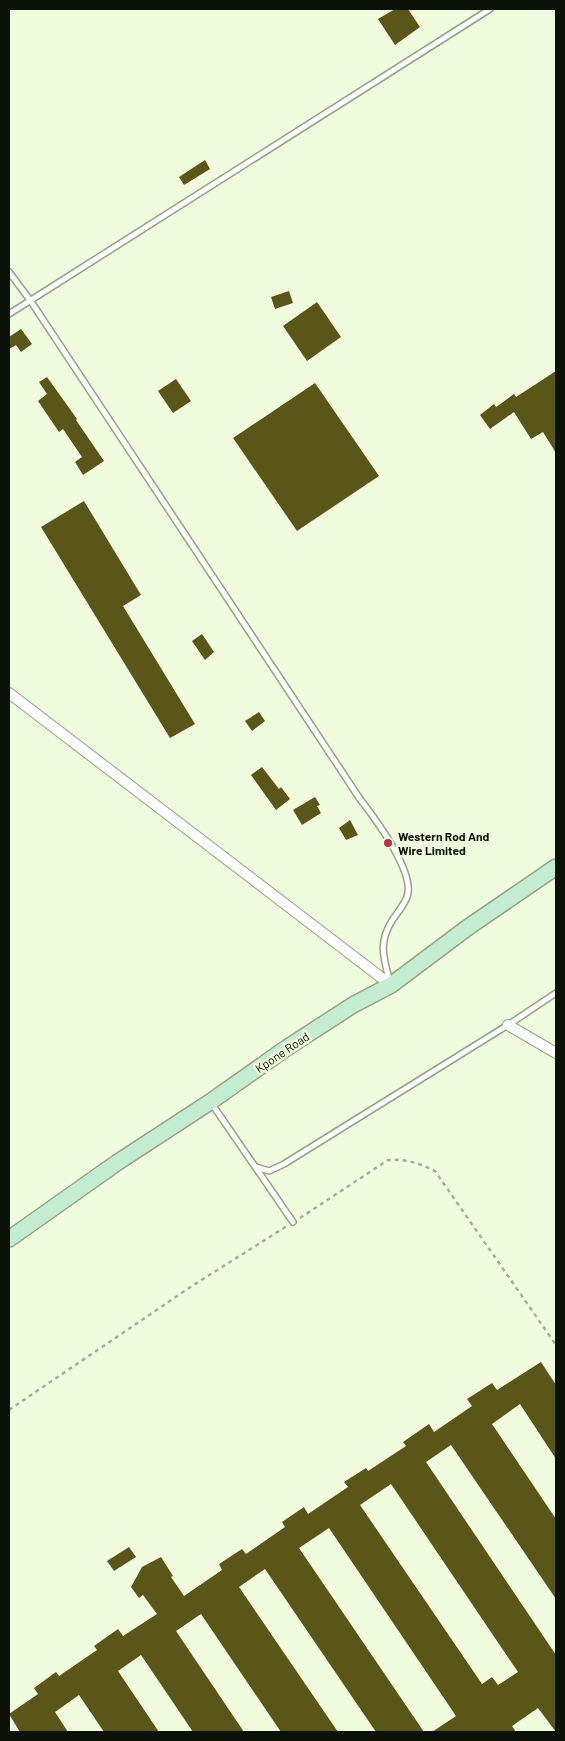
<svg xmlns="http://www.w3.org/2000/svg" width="565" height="1741" font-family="Barlow,sans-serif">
<rect width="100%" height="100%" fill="#effdde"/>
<g fill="#5a5618" fill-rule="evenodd">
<polygon points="395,9 408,9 420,27 395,45 378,19"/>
<polygon points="205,160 210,169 184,185 179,177"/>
<polygon points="289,291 293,303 275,309 271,297"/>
<polygon points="317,302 341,337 307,361 283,326"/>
<polygon points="21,329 32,344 21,352 16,345 9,349 9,337"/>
<polygon points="556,371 556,453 543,432 531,439 514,412 490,429 480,415 494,404 496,407 514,394 516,397"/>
<polygon points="47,377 77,419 76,420 104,461 83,475 75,462 82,457 63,429 59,432 38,401 47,394 39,382"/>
<polygon points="176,379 191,401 173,413 158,391"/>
<polygon points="315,383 379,476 297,531 233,438"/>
<polygon points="84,501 141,595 123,606 195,724 170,738 41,527"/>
<polygon points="202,634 214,652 205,660 192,641"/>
<polygon points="259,712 265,721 252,731 245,721"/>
<polygon points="262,767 279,789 281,787 290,799 276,810 251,775"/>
<polygon points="315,797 320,805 317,806 321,813 302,825 293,810"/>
<polygon points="350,820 358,835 346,840 339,828"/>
<path d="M541 1362 556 1385V1459L520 1404 492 1424 556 1519V1599L451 1445 426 1462 556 1655V1732L538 1708 512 1726 516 1732H432L456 1716 329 1528 299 1548 424 1732H376L265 1569 239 1587 338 1732H281L201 1614 176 1631 244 1732H193L141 1655 118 1671 159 1732H104L79 1695 55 1712 68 1732H20L9 1714 38 1694 34 1688 56 1672 59 1676 97 1650 94 1646 118 1629 123 1636 157 1614 143 1595 139 1598 131 1587 142 1567 161 1557 173 1576 171 1577 184 1596 222 1570 219 1564 242 1549 246 1554 285 1527 282 1522 304 1507 308 1514 348 1487 344 1482 366 1468 368 1471 406 1446 403 1442 429 1424 434 1432 472 1406 467 1399 492 1383 497 1390ZM391 1484 518 1672 498 1685 492 1677 482 1684 360 1505Z"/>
<polygon points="129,1547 136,1557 114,1571 107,1561"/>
</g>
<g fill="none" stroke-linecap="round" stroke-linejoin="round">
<defs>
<g id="service">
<path d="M9 272 30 300 360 799C374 817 416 873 407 897 404 905 398 912 393 919 378 942 383 957 390 982"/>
<polyline points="9,314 490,9"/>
<polyline points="212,1104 293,1222"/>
<polyline points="256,1167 269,1171 284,1164 508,1025 556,993"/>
</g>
<g id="minor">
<polyline points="9,693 391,985"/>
<polyline points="508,1025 556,1053"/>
</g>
<polyline id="secondary" points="9,1239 118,1162 210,1102 288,1047 353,1005 391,985 467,928 556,867"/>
</defs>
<use href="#service" stroke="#95a286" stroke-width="8"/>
<use href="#minor" stroke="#95a286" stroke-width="12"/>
<use href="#secondary" stroke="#95a286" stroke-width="18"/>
<g stroke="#a5b098" stroke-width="2.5" stroke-dasharray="4 4" stroke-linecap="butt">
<path d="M300 1218 388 1160C407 1159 419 1163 435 1171L556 1345"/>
<polyline points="9,1410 192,1286 287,1226"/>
</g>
<use href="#service" stroke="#fff" stroke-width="5"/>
<use href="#minor" stroke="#fff" stroke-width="10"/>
<use href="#secondary" stroke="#c3ecd0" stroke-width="15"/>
</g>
<circle fill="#bf2e45" stroke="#effdde" stroke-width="2" cx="388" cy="843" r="5"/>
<g text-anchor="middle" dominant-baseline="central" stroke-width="5" stroke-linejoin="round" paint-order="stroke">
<g font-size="12" font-weight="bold" fill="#0d1208" stroke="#effdde" text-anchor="start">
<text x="398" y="836">Western Rod And<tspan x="398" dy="14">Wire Limited</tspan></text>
</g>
<g font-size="12" fill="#0d1208" stroke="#effdde">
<text transform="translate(282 1052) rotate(-34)">Kpone Road</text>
</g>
</g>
<rect width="565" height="1741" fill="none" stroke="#0d1208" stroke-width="20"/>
</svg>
